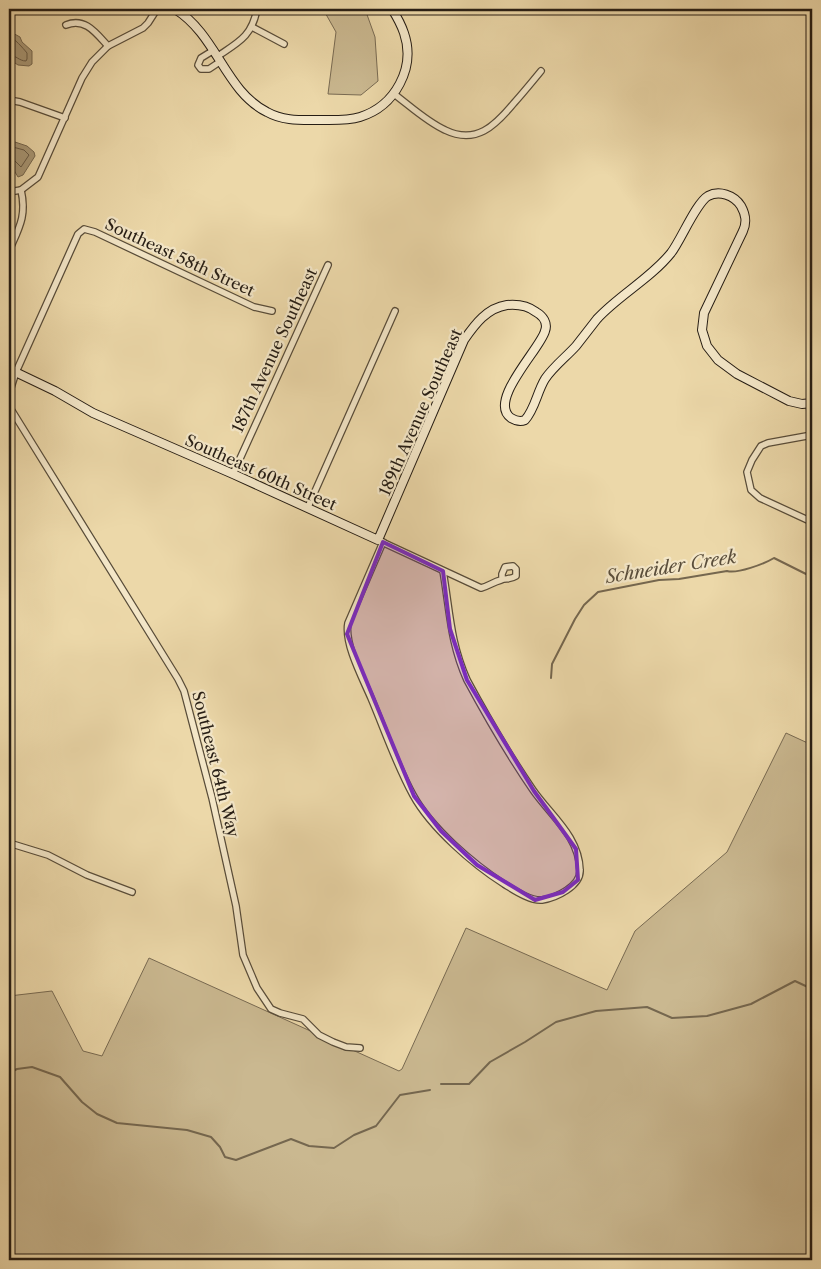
<svg xmlns="http://www.w3.org/2000/svg" width="821" height="1269" font-family="'Libre Caslon Text',serif">
<rect width="100%" height="100%" fill="#ecd8a9"/>
<filter id="stains"><feTurbulence type="fractalNoise" baseFrequency=".004" numOctaves="4"/><feColorMatrix values="0 0 0 0 .2 0 0 0 0 .09 0 0 0 0 .02 0 0 0 .5 -.17"/></filter>
<radialGradient id="worn" r=".72"><stop offset=".6" stop-color="#630" stop-opacity="0"/><stop offset="1" stop-color="#630" stop-opacity=".3"/></radialGradient>
<g fill="#cab890" stroke="#786a52">
<polygon points="323,9 365,9 375,37 378,81 361,95 328,94 336,32"/>
<polygon points="786,733 812,745 812,1260 9,1260 9,996 52,991 83,1051 102,1056 149,958 399,1071 402,1069 466,928 607,990 635,931 727,852"/>
</g>
<g fill="#a99876" stroke="#75674f">
<polygon points="9,31 20,37 22,42 32,51 32,64 29,66 18,65 9,59"/>
<polygon points="9,140 27,146 34,152 35,156 23,175 18,177 9,162"/>
</g>
<g fill="none" stroke-linecap="round" stroke-linejoin="round">
<g stroke="#685a45" stroke-width="1">
<path d="M9 36C14 38 23 48 27 53V59L26 61C19 61 16 55 9 55"/>
<polyline points="9,146 24,150 29,155 21,167 14,160 9,159"/>
</g>
<g stroke="#75674f" stroke-width="2">
<path d="M551 678 552 664 575 619 584 605 598 592 659 580 679 579 727 571C737 574 764 564 774 558L812 577"/>
<polyline points="9,1073 17,1069 32,1067 60,1077 82,1102 97,1114 117,1123 187,1130 211,1137 220,1147 225,1157 236,1160 291,1139 309,1146 334,1148 354,1135 376,1126 400,1095 430,1090"/>
<polyline points="441,1084 469,1084 490,1062 525,1042 556,1022 596,1011 647,1007 672,1018 707,1016 751,1004 795,981 812,989"/>
</g>
<defs>
<g id="street">
<path d="M66 25C85 17 96 33 108 46"/>
<polyline points="252,27 284,44"/>
<polyline points="214,50 201,58 198,65 201,69 209,69 221,61"/>
<path d="M218 56C239 42 252 36 257 9"/>
<path d="M394 94C410 106 427 122 445 130 476 145 495 126 514 103 523 93 532 82 541 71"/>
<polyline points="9,100 20,102 65,118"/>
<polyline points="9,192 21,190 38,177 82,78 92,62 108,46 143,28 148,23 157,9"/>
<path d="M9 251C19 228 27 216 21 190"/>
<polyline points="9,394 16,372 78,234 84,229 95,232 254,307 272,311"/>
<polyline points="809,404 812,424"/>
<polyline points="9,406 178,679 184,691 212,798 236,906 243,955 257,988 271,1009 280,1013 303,1019 319,1035 333,1042 346,1047 360,1048"/>
<polyline points="812,435 768,443 761,446 752,460 747,472 751,490 760,498 812,522"/>
<polyline points="233,474 328,265"/>
<polyline points="308,507 395,311"/>
<path d="M382 542 481 588C489 586 493 582 501 580 506 578 510 580 516 576V569L513 566 505 567 502 574V579"/>
<path d="M383 542 348 623C344 644 363 679 371 698 385 731 396 764 413 795 431 828 473 864 504 884 514 890 530 901 542 900 556 898 581 886 580 870 579 836 551 816 533 790 509 755 487 717 467 680 450 642 450 611 443 571"/>
<polyline points="9,843 48,855 87,875 132,892"/>
</g>
<g id="secondary">
<path d="M175 9C217 35 225 91 267 112 283 121 300 120 318 120 332 120 347 121 360 117 395 106 416 68 404 33 401 24 397 17 392 9"/>
<path d="M9 369 55 391 93 413 233 474 378 540 464 340C475 324 487 308 507 305 518 304 527 305 536 312 543 316 548 323 545 331 541 348 487 401 511 418 516 421 520 422 525 420 535 409 537 392 545 379 553 367 566 357 576 346 583 337 590 328 597 319 619 295 650 279 671 253 681 240 696 203 708 196 719 190 734 195 741 206 746 215 747 222 743 231L704 313 702 330 707 346 718 360 737 374 789 401 802 404 812 403"/>
</g>
</defs>
<use href="#street" stroke="#584c39" stroke-width="8"/>
<use href="#secondary" stroke="#261d14" stroke-width="10"/>
<use href="#street" stroke="#f3e6c7" stroke-width="5.5"/>
<use href="#secondary" stroke="#f3e6c7" stroke-width="8"/>
</g>
<path fill="#7b2cbf" fill-opacity="0.2" stroke="#7b2cbf" stroke-width="4" stroke-linejoin="round" d="M383 542 443 571 450 629 467 680 534 791 576 849 578 880 563 892 535 900 477 865 441 831 414 796 347 634Z"/>
<g text-anchor="middle" dominant-baseline="central" stroke-width="4.5" stroke-linejoin="round" paint-order="stroke">
<g font-size="16" fill="#261d14" stroke="#f3e6c7">
<text transform="translate(180 257) rotate(25)">Southeast 58th Street</text>
<text transform="translate(274 350) rotate(-65)">187th Avenue Southeast</text>
<text transform="translate(420 412) rotate(-66)">189th Avenue Southeast</text>
<text transform="translate(261 472) rotate(24)">Southeast 60th Street</text>
<text transform="translate(216 764) rotate(76)">Southeast 64th Way</text>
</g>
<g font-size="18" font-style="italic" fill="#5a4e3b" stroke="#f3e6c7">
<text transform="translate(671 567) rotate(-9)">Schneider Creek</text>
</g>
</g>
<rect width="821" height="1269" fill="none" stroke="#ecd8a9" stroke-width="30"/>
<rect x="10" y="10" width="801" height="1249" fill="none" stroke="#261d14" stroke-width="2.5"/>
<rect x="15" y="15" width="791" height="1239" fill="none" stroke="#261d14"/>
<rect width="100%" height="100%" filter="url(#stains)"/>
<rect width="100%" height="100%" fill="url(#worn)"/>
</svg>
